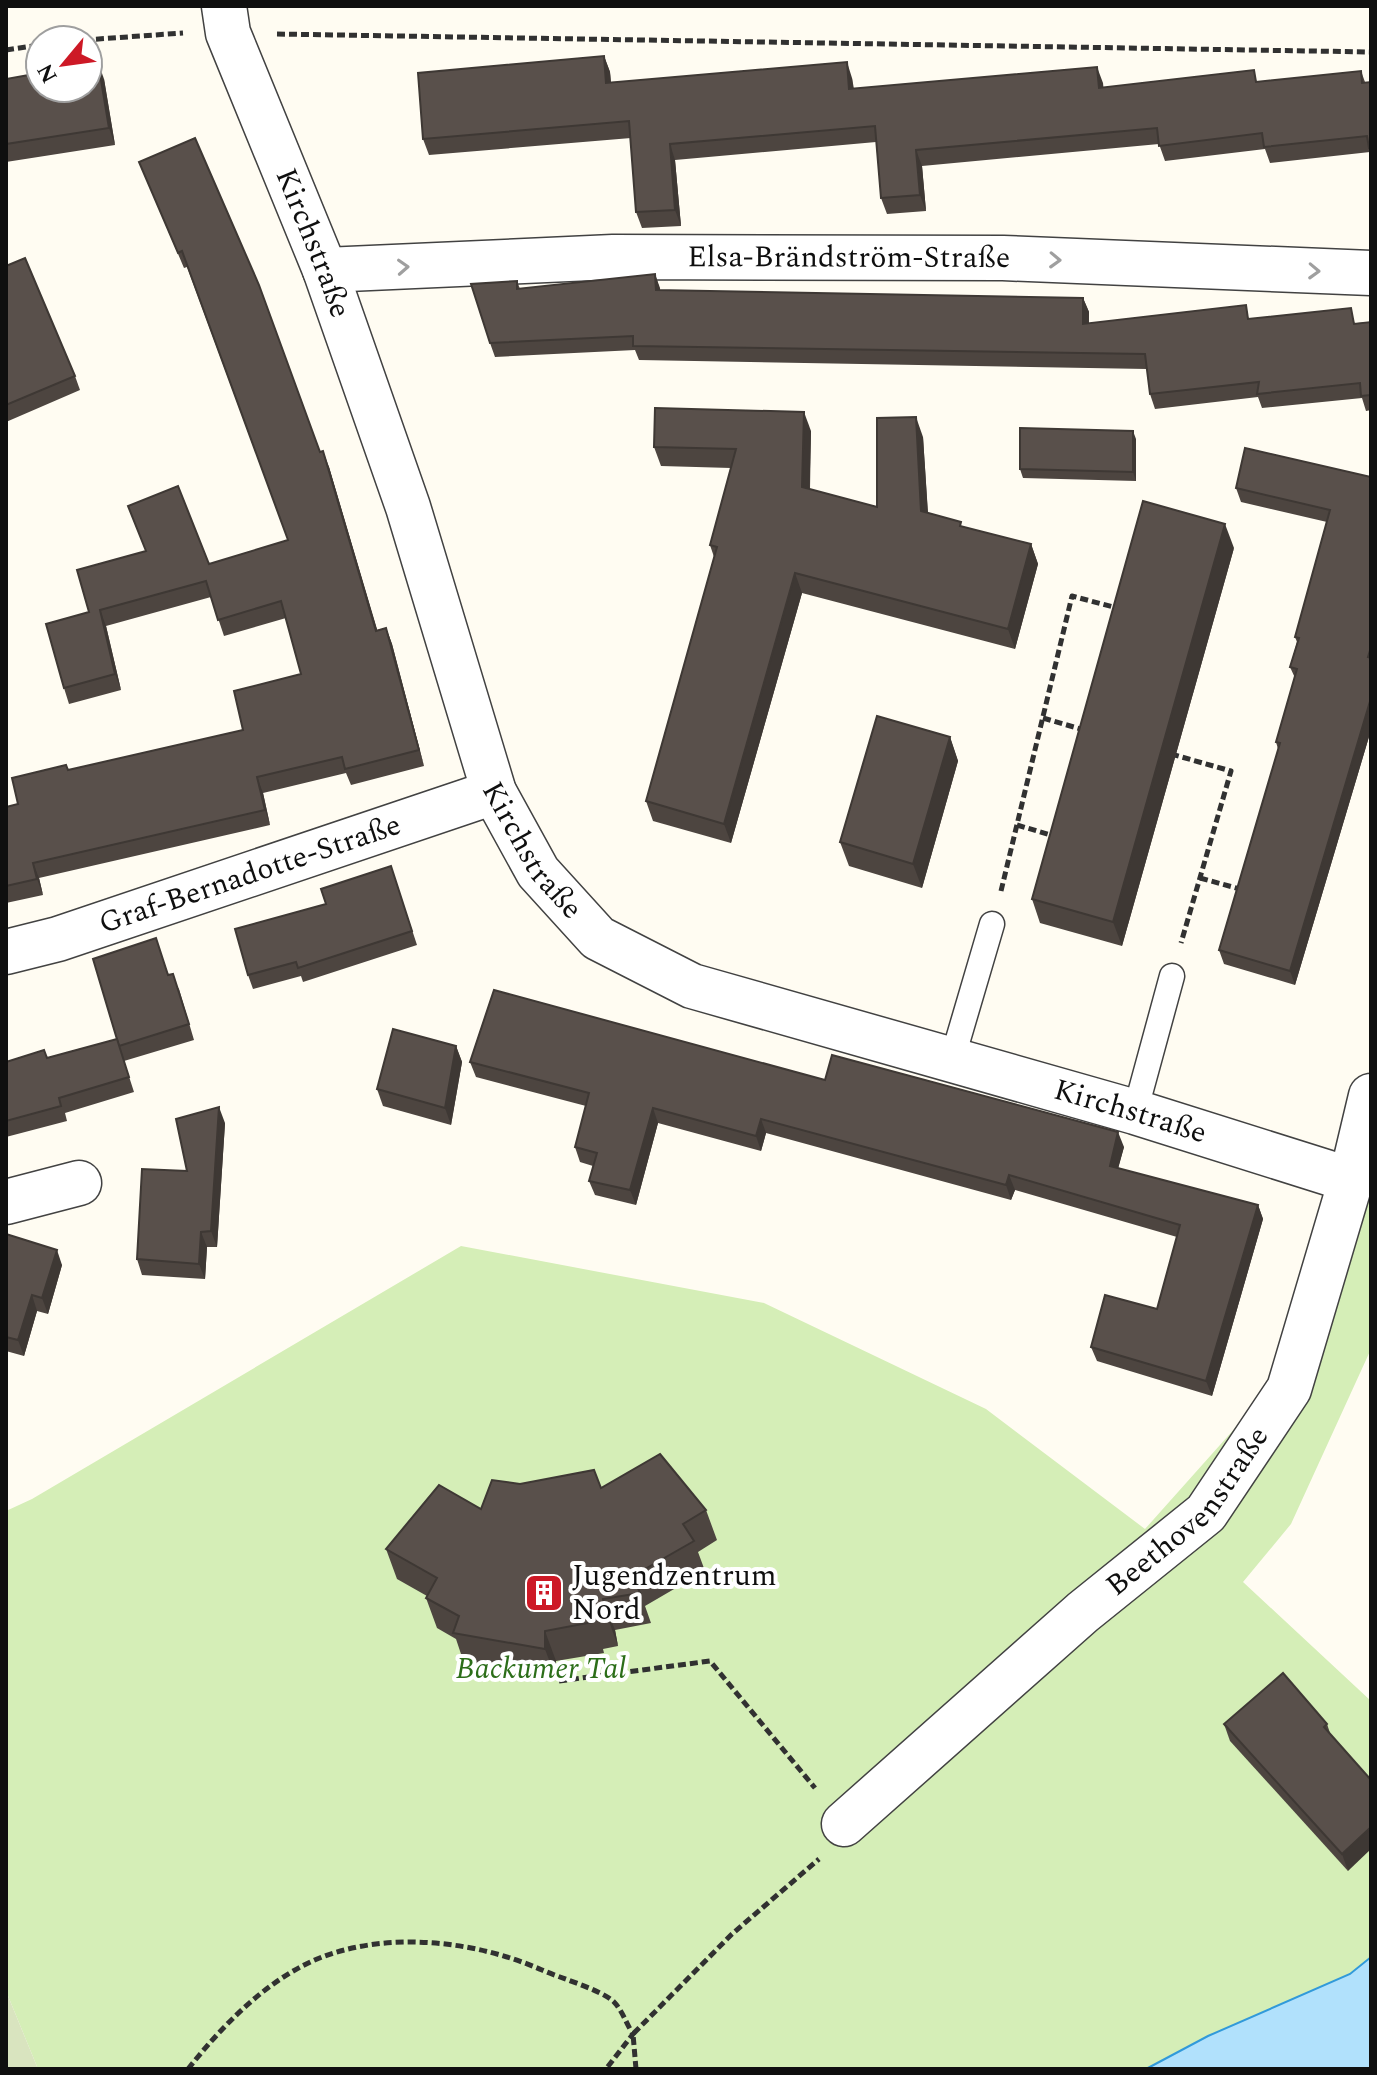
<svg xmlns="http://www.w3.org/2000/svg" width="1377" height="2075" font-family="Spectral,serif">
<rect width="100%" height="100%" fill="#fffcf2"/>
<polygon fill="#d5eeb7" points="1371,1096 1371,1349 1291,1524 1243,1582 1371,1701 1371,2069 38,2069 6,1991 6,1511 32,1499 461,1246 764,1303 986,1409 1145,1529 1261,1399 1289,1389"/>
<polygon fill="#d9e4bf" points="6,1991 38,2069 6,2069"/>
<polygon fill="#b1e1fc" stroke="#319ada" stroke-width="2" points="1371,1957 1371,2069 1146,2069 1208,2036 1350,1974"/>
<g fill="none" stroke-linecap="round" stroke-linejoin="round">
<defs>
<g id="lane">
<polyline points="952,1060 992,924"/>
<polyline points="1135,1112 1172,976"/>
</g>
<g id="street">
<path id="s1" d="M224 6 228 33 325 270 408 507 494 792 538 872 598 938 692 986 1135 1112 1351 1180"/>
<path id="s2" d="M325 270 613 257 1003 258 1371 273"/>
<path id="s3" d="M6 952 58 939 494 792"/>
<polyline points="6,1202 79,1183"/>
<path id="s4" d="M844 1824 1083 1612 1206 1513 1289 1389 1351 1180 1371 1096"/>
</g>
</defs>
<use href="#lane" stroke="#424242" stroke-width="27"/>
<use href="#street" stroke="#424242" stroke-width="47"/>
<g stroke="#313131" stroke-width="5" stroke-dasharray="8 4" stroke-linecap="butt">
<polyline points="277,34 1371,52"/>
<polyline points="84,40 183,33"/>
<polyline points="6,50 40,45"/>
<polyline points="1043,718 1084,730"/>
<polyline points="1171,754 1231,771 1181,943"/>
<polyline points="1017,825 1054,836"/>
<polyline points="1200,878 1240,889"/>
<polyline points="1001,891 1072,596 1117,608"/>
<polyline points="559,1681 710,1661 815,1788"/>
<path d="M188 2069C223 2025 268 1978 322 1957 391 1931 476 1941 542 1970 560 1978 602 1990 614 2002 622 2010 627 2025 633 2034L606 2069"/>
<polyline points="636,2069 633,2034 732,1934 819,1859"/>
</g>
<use href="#lane" stroke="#fff" stroke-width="24"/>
<use href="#street" stroke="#fff" stroke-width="44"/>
</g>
<g fill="#4d4540">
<polygon points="604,56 610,72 611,82 852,78 854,89 1103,83 1103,88 1259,82 1361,71 1365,82 1371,82 1371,154 1370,152 1270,163 1265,149 1165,161 1159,144 922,166 926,211 887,214 881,198 876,142 675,160 681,226 642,228 636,212 631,138 429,155 423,139"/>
<polygon points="6,79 104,79 115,145 6,162"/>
<polygon points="139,162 329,467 377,630 386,628 392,644 424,766 351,785 346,773 263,793 270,825 39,878 43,895 6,903 6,807 18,804 68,770 243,730 301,674 286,618 224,636 211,597 106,626 121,690 69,704 64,688 89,612 209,564 288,540 187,267 184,268"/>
<polygon points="6,266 75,376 80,390 6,422"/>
<polygon points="655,274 660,290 1083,298 1089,312 1089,324 1251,319 1357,323 1371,322 1371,410 1366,411 1362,398 1262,408 1258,397 1155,409 1150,394 1147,369 639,360 635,350 495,357 490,343 517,281 520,289"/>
<polygon points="811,431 810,489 877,507 923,437 928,513 963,527 1031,544 1038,564 1015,649 802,593 731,843 653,821 646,801 714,557 710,545 731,468 661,466 654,447"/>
<polygon points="1136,439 1136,481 1023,478 1020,469"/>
<polygon points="1371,477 1371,730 1295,985 1224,964 1219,950 1278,749 1276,742 1295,678 1290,667 1297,642 1295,637 1327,522 1241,502 1236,488"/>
<polygon points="1234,548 1122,946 1040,923 1032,899"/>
<polygon points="950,737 958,761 922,888 849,866 840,842"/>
<polygon points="391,866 417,945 303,982 301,976 253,989 248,975 326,904"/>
<polygon points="168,975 179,989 194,1040 124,1061 134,1092 65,1113 67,1121 6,1137 6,1062 47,1058 117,1039"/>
<polygon points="456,1046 462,1062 451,1125 383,1106 377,1089"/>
<polygon points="470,1062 825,1080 1124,1147 1118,1168 1258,1205 1263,1219 1212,1396 1097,1361 1091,1347 1157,1309 1177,1237 1015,1190 1011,1200 766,1133 761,1151 658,1123 636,1205 595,1195 589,1181 593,1166 580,1162 575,1147 586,1106 476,1077"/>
<polygon points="225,1123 217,1247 207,1247 205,1279 142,1275 137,1259 187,1171"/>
<polygon points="6,1234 62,1265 48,1314 37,1311 24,1356 6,1351"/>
<polygon points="601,1488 706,1510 717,1540 698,1552 705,1571 645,1606 651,1623 615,1630 618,1646 603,1649 604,1653 556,1661 556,1679 464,1663 456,1639 437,1628 426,1598 427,1596 397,1579 386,1549 481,1509"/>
<polygon points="1224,1724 1327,1724 1331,1736 1348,1871 1230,1741"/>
</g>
<g fill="#3e3834">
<polygon points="604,56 610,72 612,99 606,83"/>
<polygon points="98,62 104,79 115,145 109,128"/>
<polygon points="847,62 852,78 855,105 849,89"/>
<polygon points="1097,67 1103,83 1105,104 1099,88"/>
<polygon points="670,144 675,160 681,226 675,210"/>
<polygon points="916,150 922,166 926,211 920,195"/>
<polygon points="655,274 660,288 661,305 656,290"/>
<polygon points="1083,298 1089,312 1088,339 1083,324"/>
<polygon points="804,412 811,431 809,507 802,487"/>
<polygon points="916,417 923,437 929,531 921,511"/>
<polygon points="1133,431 1136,439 1136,481 1133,472"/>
<polygon points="323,451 329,467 382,646 376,631"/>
<polygon points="1225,524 1234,548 1122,946 1113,922"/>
<polygon points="1031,544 1038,564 1015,649 1008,629"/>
<polygon points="795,573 802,593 731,843 724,824"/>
<polygon points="100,610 106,626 121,690 115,674"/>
<polygon points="386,628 392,644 424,766 419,750"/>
<polygon points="1371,698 1371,730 1295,985 1290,971"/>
<polygon points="950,737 958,761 922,888 913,864"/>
<polygon points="257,777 263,793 270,825 265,810"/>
<polygon points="33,863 39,878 43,895 37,879"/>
<polygon points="456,1046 462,1062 451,1125 445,1108"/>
<polygon points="219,1107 225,1123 217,1247 211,1231"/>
<polygon points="653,1108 658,1123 636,1205 630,1190"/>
<polygon points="761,1119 766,1133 761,1151 756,1136"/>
<polygon points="1118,1132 1124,1147 1115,1180 1110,1166"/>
<polygon points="1009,1175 1015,1190 1011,1200 1006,1185"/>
<polygon points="1258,1205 1263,1219 1212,1396 1206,1381"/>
<polygon points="201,1232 207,1247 205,1279 199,1264"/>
<polygon points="57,1250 62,1265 48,1314 42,1298"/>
<polygon points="32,1295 37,1311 24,1356 18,1340"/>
<polygon points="603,1599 615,1630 618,1646 607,1616"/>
<polygon points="545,1631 556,1661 556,1679 545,1649"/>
<polygon points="1371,1827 1371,1849 1348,1871 1342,1854"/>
</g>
<g fill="#59504b" stroke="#3e3834" stroke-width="2">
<polygon points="604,56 606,83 847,62 849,89 1097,67 1099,88 1254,70 1256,82 1361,71 1362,83 1371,82 1371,148 1369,148 1367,136 1264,147 1262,133 1159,146 1157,128 916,150 920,195 881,198 875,126 670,144 675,210 636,212 629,121 423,139 418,73"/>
<polygon points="98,62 109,128 6,144 6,79 40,73 40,88 88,88 88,64"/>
<polygon points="195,138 259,285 320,452 323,451 376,631 386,628 419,750 345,769 342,757 257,777 265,810 33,863 37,879 6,886 6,807 18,804 12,778 66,765 68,770 243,730 234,691 301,674 281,601 218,620 206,581 100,610 115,674 64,688 46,624 89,612 77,570 146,551 128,506 178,486 209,564 288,540 182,251 178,253 139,162"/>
<polygon points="25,258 75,376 6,405 6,266"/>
<polygon points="655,274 656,290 1083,298 1083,324 1246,305 1248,319 1351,308 1354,324 1371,322 1371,395 1361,396 1360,383 1257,394 1259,382 1150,394 1145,354 633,346 633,336 490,343 471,284 517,281 517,289"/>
<polygon points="655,408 804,412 802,487 877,507 877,418 916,417 921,511 961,522 960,526 1031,544 1008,629 795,573 724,824 646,801 717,547 710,545 736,449 654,447"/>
<polygon points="1020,428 1133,431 1133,472 1020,469"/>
<polygon points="1245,448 1371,477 1371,647 1368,657 1371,658 1371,698 1290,971 1219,950 1280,743 1276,742 1297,669 1290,667 1299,638 1295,637 1330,510 1236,488"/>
<polygon points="1143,501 1225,524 1113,922 1032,899"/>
<polygon points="877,716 950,737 913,864 840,842"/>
<polygon points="391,866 412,931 298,968 296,962 248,975 235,929 326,904 321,889"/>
<polygon points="156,938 168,975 173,974 189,1024 119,1046 93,959"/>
<polygon points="494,990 825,1080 832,1055 1118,1132 1110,1166 1258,1205 1206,1381 1091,1347 1105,1295 1157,1309 1180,1225 1009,1175 1006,1185 761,1119 756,1136 653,1108 630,1190 589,1181 597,1153 575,1147 589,1093 470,1062"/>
<polygon points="393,1029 456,1046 445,1108 377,1089"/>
<polygon points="117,1039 129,1077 59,1098 61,1106 6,1121 6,1062 44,1050 47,1058"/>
<polygon points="219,1107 211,1231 201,1232 199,1264 137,1259 142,1169 187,1171 176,1119"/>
<polygon points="6,1234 57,1250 42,1298 32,1295 18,1340 6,1337"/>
<polygon points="660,1454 706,1510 683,1524 694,1541 633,1576 640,1593 603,1599 607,1616 592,1618 593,1622 545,1631 545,1649 453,1633 459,1616 426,1598 437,1578 386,1549 439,1485 481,1509 492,1480 520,1484 594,1470 601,1488"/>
<polygon points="1283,1673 1327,1724 1324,1727 1371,1780 1371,1827 1342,1854 1224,1724"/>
</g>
<defs><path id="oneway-chevron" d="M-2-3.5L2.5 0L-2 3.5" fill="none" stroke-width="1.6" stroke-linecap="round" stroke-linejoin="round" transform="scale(2)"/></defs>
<g stroke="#9f9f9f">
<use href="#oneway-chevron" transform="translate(1055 260) rotate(2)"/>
<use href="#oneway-chevron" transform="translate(403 267) rotate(-3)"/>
<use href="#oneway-chevron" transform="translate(1314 271) rotate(2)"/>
</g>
<defs>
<symbol id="building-square" viewBox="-11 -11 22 22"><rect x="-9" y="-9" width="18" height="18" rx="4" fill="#cd1926" stroke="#fff"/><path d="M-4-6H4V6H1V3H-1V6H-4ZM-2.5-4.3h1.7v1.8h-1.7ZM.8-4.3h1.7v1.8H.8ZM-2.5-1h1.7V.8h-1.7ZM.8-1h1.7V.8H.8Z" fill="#fff"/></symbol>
</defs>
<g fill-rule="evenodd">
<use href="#building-square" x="522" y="1571" width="44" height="44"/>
</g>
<g text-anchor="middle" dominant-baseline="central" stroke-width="8" stroke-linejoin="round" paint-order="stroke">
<g font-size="30" fill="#0f0f0f" stroke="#fff">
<text stroke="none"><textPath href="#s1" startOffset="254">Kirchstraße</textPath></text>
<text stroke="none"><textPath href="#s2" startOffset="524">Elsa-Brändström-Straße</textPath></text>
<text stroke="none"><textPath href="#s1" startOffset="902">Kirchstraße</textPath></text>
<text stroke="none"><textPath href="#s3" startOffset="256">Graf-Bernadotte-Straße</textPath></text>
<text stroke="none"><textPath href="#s1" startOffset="1574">Kirchstraße</textPath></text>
<text stroke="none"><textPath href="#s4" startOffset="466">Beethovenstraße</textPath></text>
</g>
<g font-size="30" fill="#0f0f0f" stroke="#fff" text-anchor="start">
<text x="572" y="1576">Jugendzentrum<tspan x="572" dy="34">Nord</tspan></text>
</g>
<g font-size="30" font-style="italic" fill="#2c6e19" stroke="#fff">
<text x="541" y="1669">Backumer Tal</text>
</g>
</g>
<rect width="1377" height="2075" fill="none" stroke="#0f0f0f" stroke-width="16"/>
<g transform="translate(64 64) rotate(241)"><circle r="38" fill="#ffffff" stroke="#9f9f9f" stroke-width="2"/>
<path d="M0-6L14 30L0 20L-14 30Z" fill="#cd1926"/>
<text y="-12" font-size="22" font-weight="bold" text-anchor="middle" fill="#0f0f0f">N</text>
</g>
</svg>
